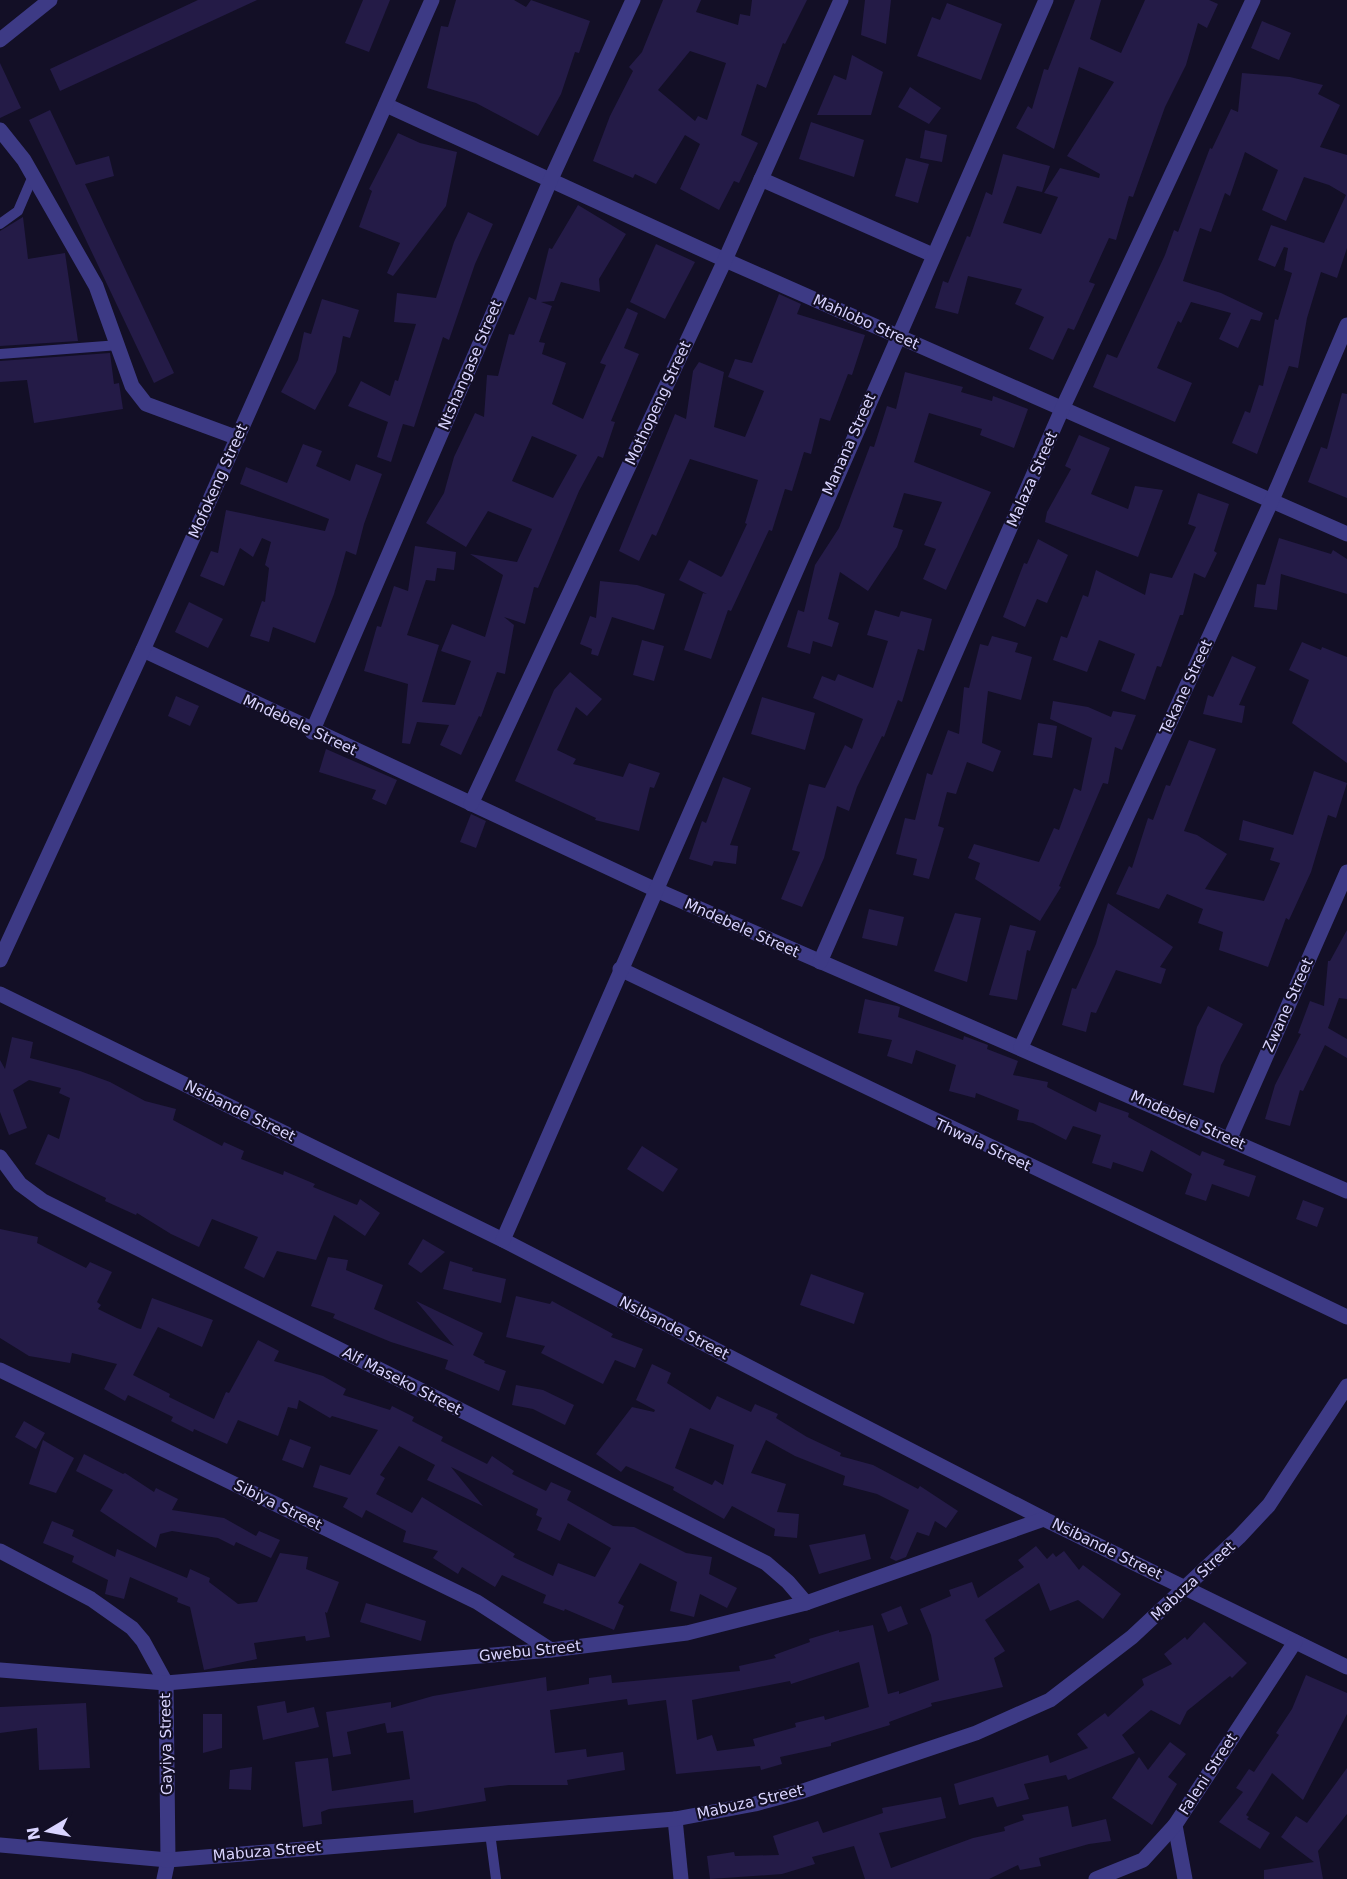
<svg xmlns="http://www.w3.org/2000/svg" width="1347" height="1879" font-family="'DejaVu Sans',sans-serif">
<rect width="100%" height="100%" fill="#130f26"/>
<g fill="#241b47" fill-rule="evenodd">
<polygon points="198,0 257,0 60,91 50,69"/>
<polygon points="363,0 390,0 369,52 345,43"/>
<polygon points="456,0 514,0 526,7 531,0 590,21 579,53 575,52 561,94 538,136 476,103 427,88 441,26 448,27"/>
<path d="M663 0H701L696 12 738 25 740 14 750 16 752 0H807L785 44 783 43 766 88 757 84 741 135 758 143 739 183 734 181 719 210 680 189 700 144 685 135 656 184 635 174 633 178 593 161 610 116 633 71 629 67 642 52ZM690 51 726 63 707 120 698 116 695 121 658 90Z"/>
<polygon points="865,0 891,0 886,44 861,35"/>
<polygon points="1075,0 1101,0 1090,39 1121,53 1145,0 1209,0 1218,4 1207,28 1198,23 1186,65 1165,107 1133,197 1129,196 1116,240 1109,238 1089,282 1095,284 1074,330 1068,328 1053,360 1029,349 1044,317 1015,304 1022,289 968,276 958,314 935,308 943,281 948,283 967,236 970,237 986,192 992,195 1003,154 1050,166 1042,192 1017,186 1003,223 1041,234 1058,197 1044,193 1060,168 1099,178 1100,174 1067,156 1114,82 1079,67 1054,149 1016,128 1028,106 1032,109 1044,69 1048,70"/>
<polygon points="947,3 1002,24 981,80 917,56 932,17 940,20"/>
<polygon points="1262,21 1291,33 1279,60 1251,48"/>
<polygon points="852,55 883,72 871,115 817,115 834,75 846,80"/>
<polygon points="0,63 21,108 0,118"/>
<polygon points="1242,73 1290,77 1323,85 1318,94 1340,105 1320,147 1347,155 1347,248 1337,278 1321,272 1307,318 1298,368 1289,366 1257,454 1232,443 1245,411 1250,413 1259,385 1263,386 1275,319 1278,320 1292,273 1284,270 1288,248 1284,247 1275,267 1258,260 1271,225 1324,243 1346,195 1329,185 1304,177 1286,221 1262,210 1278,170 1245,152 1230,196 1225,193 1211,232 1200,228 1183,281 1221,293 1263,313 1260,321 1251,319 1238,348 1219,339 1231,313 1191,302 1181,323 1178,321 1157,368 1192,383 1175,422 1093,387 1107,354 1117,358 1165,255 1174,230 1178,232 1210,148 1212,149 1231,109 1238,112"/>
<polygon points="910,87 941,108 929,124 898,107"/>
<polygon points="50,110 76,165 109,156 114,176 85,184 174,373 154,383 29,120"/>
<polygon points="811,122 864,140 854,177 799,159"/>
<polygon points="925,130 947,135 942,162 920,158"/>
<polygon points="398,133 420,143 457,152 446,206 393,276 387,273 400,243 359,227 372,191 369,189"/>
<polygon points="906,158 929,164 918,203 895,196"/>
<path d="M578 205 626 234 599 279 600 292 561 282 554 301 541 302 552 306 539 342 545 343 542 354 566 363 552 404 583 419 606 365 600 363 627 308 638 313 624 348 639 354 611 421 615 422 603 458 598 456 579 491 538 588 534 587 525 624 504 617 514 625 505 674 497 672 481 717 479 716 461 755 440 745 449 725 417 722 410 744 402 743 408 684 364 671 377 626 381 627 394 586 408 591 415 546 456 552 454 570 437 568 435 581 426 580 407 635 439 645 422 702 455 705 471 661 441 651 452 624 485 637 503 575 470 554 517 562 532 529 488 511 466 547 426 523 444 493 454 457 475 413 484 417 487 375 498 376 509 334 514 335 529 297 536 300 549 248 552 249ZM532 436 577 455 553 498 512 481Z"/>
<polygon points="468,212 493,224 475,264 449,340 443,337 414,427 403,424 391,462 377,457 388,422 348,406 361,381 390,396 395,380 398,381 416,324 394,322 397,293 436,298 454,242"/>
<polygon points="23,217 28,259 65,253 78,341 0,346 0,231"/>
<polygon points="656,244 695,262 665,319 630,302"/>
<polygon points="779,294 801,304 797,314 865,335 852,375 848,374 830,421 820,418 811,454 804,452 792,491 785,489 772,531 769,530 731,611 728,610 711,659 684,650 703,593 707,594 679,580 689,560 721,577 723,575 747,524 745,523 758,480 690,459 656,536 652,534 639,561 619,551 675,414 686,419 693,371 699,362 724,372 714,427 745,437 764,391 728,377 735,359 752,363"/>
<polygon points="322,299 359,310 350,338 343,336 336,372 315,410 281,392 298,360 304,332 311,334"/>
<polygon points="110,353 114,384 119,383 123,409 34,423 27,380 0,382 0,361"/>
<polygon points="905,372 963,387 961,392 992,401 993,396 1028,409 1014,448 980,435 982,429 929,413 914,462 991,492 946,590 923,579 936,549 924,545 942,502 904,493 893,527 903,530 897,547 868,591 840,572 828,619 839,623 832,647 813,641 810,654 787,647 798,610 804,612 815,565 839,528 870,446 874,447 887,406 896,409"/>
<polygon points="1342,393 1347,394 1347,498 1308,482 1321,447 1327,449"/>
<polygon points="1079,435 1110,448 1091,494 1128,509 1135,486 1163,490 1138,557 1045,522 1047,512 1071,469 1065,466"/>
<polygon points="303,444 322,451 316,466 350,481 356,464 382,474 364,524 356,555 346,551 334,594 315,643 273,627 269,642 250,636 262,601 265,602 269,568 265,565 271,542 262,538 253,557 240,548 224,586 200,576 211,551 218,553 226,510 325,531 329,519 240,484 246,467 287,483"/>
<polygon points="1198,493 1229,504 1214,551 1217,553 1205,578 1194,573 1183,615 1180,615 1161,667 1157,666 1145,700 1121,691 1135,654 1099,640 1087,672 1053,660 1061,636 1067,638 1083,595 1088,597 1096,570 1145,595 1150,573 1172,578 1196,527 1188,524"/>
<polygon points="1279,538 1331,554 1333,550 1347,559 1347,594 1281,574 1277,610 1254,607 1257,584 1265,585"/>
<polygon points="1038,539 1068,555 1047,603 1037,599 1025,627 1003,617 1024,563 1027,564"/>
<polygon points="600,581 637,585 665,594 654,630 612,617 598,656 591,654 592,649 580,644 590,616 596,618"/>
<polygon points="189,602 223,619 208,648 175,632"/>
<polygon points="875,610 899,617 901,611 932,619 924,651 918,649 902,702 898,700 884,737 882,736 857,787 849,811 837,806 824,858 802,907 781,899 800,852 792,850 809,784 825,788 845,745 852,749 863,719 813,698 822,676 835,681 838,674 873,688 888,641 867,635"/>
<polygon points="992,636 1018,643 1015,652 1032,657 1021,700 988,691 982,743 1001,751 993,772 967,762 956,794 947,792 938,826 944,828 929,879 913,875 917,859 896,854 905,818 915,820 927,773 932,775 948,730 959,734 964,687 969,688 980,644 988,646"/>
<polygon points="642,640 664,646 654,681 633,675"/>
<polygon points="1302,642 1321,650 1322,647 1347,657 1347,763 1292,723 1309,680 1289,670"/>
<polygon points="1232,656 1256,667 1239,705 1245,706 1242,723 1203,714 1208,695 1213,697"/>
<polygon points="570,672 602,699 587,716 576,707 557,750 576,759 573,764 623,777 629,763 660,773 654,788 650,787 639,831 595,820 596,818 515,781 554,690"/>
<polygon points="176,696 199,706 190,726 168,716"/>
<polygon points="762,697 815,713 805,750 751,734"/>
<polygon points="1053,701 1088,707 1111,717 1113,711 1136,715 1122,750 1115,747 1108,784 1103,783 1059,886 1061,887 1040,921 975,879 980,863 968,858 974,844 1039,862 1054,828 1059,830 1074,788 1081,791 1092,738 1050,719"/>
<polygon points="1038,723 1057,726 1052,758 1033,755"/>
<polygon points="1189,740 1216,749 1184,831 1197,835 1227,854 1205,889 1264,901 1280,863 1270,860 1274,848 1239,840 1243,820 1293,835 1314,771 1347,783 1336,818 1328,815 1311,872 1289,920 1286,918 1268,967 1219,950 1223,932 1198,923 1203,909 1167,894 1159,909 1116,894 1129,866 1132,868 1148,818 1153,820 1166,785 1170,786"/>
<polygon points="326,749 397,780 386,805 372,799 376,790 319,772"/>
<polygon points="723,777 751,788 730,845 738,846 736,864 714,861 712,866 689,859 702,821 706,823"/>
<polygon points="471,814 486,821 476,848 460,842"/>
<polygon points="1108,903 1173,947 1160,967 1166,969 1161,984 1116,970 1096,1013 1091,1012 1086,1032 1062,1025 1072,988 1076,989 1096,944"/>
<polygon points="869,909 904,917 897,946 862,938"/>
<polygon points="955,913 981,918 967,982 934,971"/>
<polygon points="1010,925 1036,931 1030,951 1027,950 1017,1000 989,995"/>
<polygon points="1347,930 1347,999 1339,998 1328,1028 1347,1039 1347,1058 1325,1045 1303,1091 1300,1090 1290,1126 1265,1119 1275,1085 1301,1034 1298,1033 1310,1001 1324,1006 1328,961 1330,961"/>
<polygon points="865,999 897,1006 900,1007 898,1017 963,1040 964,1036 988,1045 987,1049 1018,1061 1013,1075 1048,1082 1047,1087 1096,1112 1099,1102 1129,1113 1128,1117 1200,1156 1202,1151 1225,1160 1223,1165 1256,1176 1249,1197 1212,1184 1206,1201 1185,1194 1192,1174 1151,1150 1143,1172 1113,1162 1111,1169 1092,1163 1101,1135 1073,1126 1066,1140 1033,1123 1017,1120 1019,1110 976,1093 975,1098 949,1091 956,1065 916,1050 912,1064 887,1056 892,1040 858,1033"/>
<polygon points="1208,1006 1243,1024 1221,1065 1214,1093 1183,1085 1197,1027"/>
<polygon points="12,1037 33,1042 30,1058 80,1071 110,1082 145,1101 176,1109 173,1120 222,1146 224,1142 244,1151 241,1159 283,1175 284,1171 315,1184 313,1187 357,1205 360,1199 380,1213 365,1236 334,1215 316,1260 277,1251 264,1278 244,1268 258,1237 212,1219 199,1247 171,1234 137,1213 136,1215 105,1201 106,1198 35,1164 48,1134 59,1139 70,1098 59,1093 61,1088 29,1080 13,1090 27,1128 9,1135 0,1112 0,1060 5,1069"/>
<polygon points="642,1146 678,1169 663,1192 627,1169"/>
<polygon points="1303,1200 1324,1208 1317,1227 1296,1219"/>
<path d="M0 1229 38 1237 37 1243 86 1268 90 1262 112 1272 97 1302 101 1305 98 1309 137 1328 141 1329 152 1298 213 1320 202 1347 158 1327 133 1375 170 1394 169 1397 214 1419 226 1392 229 1393 258 1340 279 1351 274 1361 323 1376 346 1389 343 1395 390 1410 392 1406 414 1417 412 1421 443 1437 441 1441 487 1464 492 1456 514 1471 512 1474 546 1491 551 1482 571 1491 567 1500 613 1526 634 1527 686 1553 712 1557 709 1574 737 1588 727 1608 700 1594 694 1617 670 1611 677 1582 640 1563 618 1603 624 1606 614 1630 565 1609 564 1611 543 1603 546 1595 502 1575 495 1587 462 1567 458 1574 433 1558 438 1551 403 1542 406 1531 366 1510 362 1518 343 1507 348 1498 313 1487 320 1465 350 1475 378 1430 332 1416 330 1418 299 1400 297 1409 288 1407 278 1436 238 1420 227 1444 194 1429 193 1432 171 1421 173 1417 128 1395 125 1401 104 1389 117 1364 72 1353 70 1363 29 1356 0 1338ZM399 1446 435 1465 427 1480 483 1506 451 1467 538 1509 536 1515 542 1518 537 1530 560 1541 568 1523 611 1548 595 1577 558 1563 553 1576 513 1557 515 1554 422 1497 412 1513 376 1494 385 1478 380 1475Z"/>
<polygon points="423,1239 445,1252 421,1273 408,1264"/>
<polygon points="328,1257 348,1260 346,1270 383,1285 374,1309 454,1346 416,1301 483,1333 473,1355 485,1361 484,1363 506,1371 499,1391 445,1369 448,1360 391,1342 333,1318 335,1314 311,1306"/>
<polygon points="450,1261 473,1268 472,1271 506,1279 501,1303 443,1289"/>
<polygon points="811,1274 864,1293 854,1324 800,1305"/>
<polygon points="516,1296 550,1304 552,1301 613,1334 611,1337 643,1349 635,1368 615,1360 603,1384 541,1353 545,1346 506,1337"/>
<path d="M652 1364 671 1373 667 1383 710 1410 717 1396 751 1412 755 1404 778 1414 776 1418 807 1437 841 1453 840 1456 873 1465 918 1489 920 1486 958 1511 946 1528 935 1521 929 1536 917 1532 906 1557 896 1561 890 1558 909 1510 877 1494 843 1485 845 1476 795 1456 766 1440 751 1473 786 1484 777 1512 799 1514 797 1538 774 1536 775 1529 732 1506 724 1519 673 1490 674 1487 626 1466 621 1472 596 1454 632 1407 654 1412 655 1410 636 1400ZM690 1428 734 1445 723 1485 715 1480 712 1485 675 1468Z"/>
<polygon points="516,1385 543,1390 574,1405 565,1425 533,1409 512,1405"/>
<polygon points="24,1421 45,1433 36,1449 15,1437"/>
<polygon points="290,1439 311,1447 303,1468 282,1460"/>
<polygon points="43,1440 74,1458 56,1493 29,1484"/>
<polygon points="84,1454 123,1474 125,1473 154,1492 156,1488 178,1499 172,1510 224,1518 256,1536 259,1531 280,1540 271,1558 236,1542 234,1546 218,1538 172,1531 160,1534 156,1548 100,1511 113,1490 76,1471"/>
<polygon points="52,1521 74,1530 72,1536 115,1557 117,1549 187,1578 190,1569 210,1578 209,1582 238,1604 257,1602 280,1553 308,1557 306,1569 339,1582 327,1613 325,1612 330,1637 306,1641 305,1636 254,1643 257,1659 204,1670 190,1607 177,1602 178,1598 130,1577 124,1599 105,1594 108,1580 72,1562 74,1556 43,1543"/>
<polygon points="865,1534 871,1559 819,1574 809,1545"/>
<path d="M1036 1546 1047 1559 1053 1553 1056 1557 1064 1551 1079 1570 1083 1565 1121 1594 1103 1619 1078 1600 1050 1611 1039 1583 985 1620 1005 1651 994 1658 1003 1687 931 1703 932 1706 889 1722 890 1725 831 1743V1746L780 1757 782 1764 761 1770 760 1766 676 1774 666 1700 628 1705 627 1699 550 1710 555 1753 586 1749 587 1757 623 1752 625 1770 567 1780 568 1785H509L484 1788 486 1801 414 1813 413 1800 329 1809 321 1812 322 1824 303 1827 295 1762 328 1758 332 1791 410 1779 403 1731 387 1733 385 1723 347 1732 351 1754 333 1757 326 1712 391 1702V1708L433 1696 546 1677 547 1691 589 1684V1678L611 1675 612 1683 740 1671 739 1666 776 1658 774 1655 810 1642 809 1639 839 1630V1632L873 1625 888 1694 899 1691V1694L939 1680 931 1635 920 1609 951 1596 949 1590 972 1582 978 1598 1024 1567 1018 1560ZM859 1662 869 1707 825 1720 824 1716 795 1723 796 1727 753 1739 755 1746 717 1751 712 1735 697 1740 692 1700 790 1681 791 1684Z"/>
<polygon points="366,1603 426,1621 421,1641 360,1622"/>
<polygon points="901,1606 908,1624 888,1632 881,1614"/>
<polygon points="1204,1622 1247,1663 1232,1678 1230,1676 1187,1711 1180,1725 1151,1710 1122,1735 1135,1753 1068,1780 1066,1775 1024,1784 1029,1799 997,1807 993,1797 959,1805 954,1784 1048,1755 1050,1763 1088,1748 1077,1734 1105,1713 1108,1717 1144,1685 1142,1679 1172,1664 1164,1654 1185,1637 1187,1640"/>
<polygon points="1306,1675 1347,1693 1347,1714 1303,1800 1272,1773 1271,1775 1246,1815 1249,1817 1247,1819 1270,1833 1260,1849 1219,1822 1243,1792 1236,1788 1249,1769 1254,1772 1279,1735 1276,1733 1292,1709"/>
<polygon points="285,1701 287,1713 314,1707 319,1727 263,1740 257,1706"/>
<polygon points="86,1703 90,1768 39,1770 37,1728 0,1733 0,1707"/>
<polygon points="203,1714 222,1714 222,1748 203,1753"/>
<polygon points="1170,1742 1186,1754 1168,1777 1177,1784 1152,1825 1112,1798 1139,1757 1148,1770"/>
<polygon points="252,1767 251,1790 229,1789 230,1770"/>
<polygon points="1347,1768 1347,1814 1318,1851 1323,1879 1264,1879 1264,1870 1314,1862 1281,1837 1296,1816 1307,1823"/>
<polygon points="941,1797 946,1818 879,1833 891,1868 973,1838 1005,1831 1004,1827 1024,1820 1022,1815 1068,1806 1072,1827 1106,1819 1111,1841 1089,1844 1039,1858 1041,1866 1020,1870 1018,1865 989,1879 865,1879 854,1846 812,1857 815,1864 782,1874 710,1879 707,1856 734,1852 735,1856 779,1855 773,1836 818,1821 823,1833 883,1813 882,1808"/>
</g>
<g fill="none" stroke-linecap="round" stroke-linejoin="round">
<g stroke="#3d3a85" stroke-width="10">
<polyline points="0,224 18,211 33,176"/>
<polyline points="0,354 119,345"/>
<polyline points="490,1833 496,1879"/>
</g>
<g stroke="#3d3a85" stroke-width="15">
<polyline points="0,40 50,0"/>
<polyline points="386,105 725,260 1347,534"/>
<polyline points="0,130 24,160 96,286 132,386 146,404 238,438"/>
<polyline points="761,179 933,255"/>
<polyline points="143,650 654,889 1347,1191"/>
<polyline points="312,732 551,179 633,0"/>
<polyline points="471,804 725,260 841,0"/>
<polyline points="0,960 143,650 432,0"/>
<polyline points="820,962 1063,407 1253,0"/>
<polyline points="620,969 1347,1317"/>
<polyline points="0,994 503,1240 1044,1519 1347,1667"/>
<polyline points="1021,1047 1272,500 1347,325"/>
<polyline points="1230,1138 1347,872"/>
<polyline points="0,1157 20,1184 43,1201 766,1563 788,1582 806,1603"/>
<polyline points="503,1240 1046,0"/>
<polyline points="0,1370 477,1602 551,1650"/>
<polyline points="0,1551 91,1599 132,1628 143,1641 166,1683 168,1860 164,1879"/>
<polyline points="0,1670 166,1683 551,1650 687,1633 806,1603 1044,1519"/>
<polyline points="675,1819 681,1879"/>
<polyline points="1175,1825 1185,1879"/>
<polyline points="0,1845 168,1860 675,1819 755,1804 803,1791 976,1733 1050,1700 1132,1637 1239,1537 1269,1505 1347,1386"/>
<polyline points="1096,1879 1143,1860 1175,1825 1295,1642"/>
</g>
</g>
<g text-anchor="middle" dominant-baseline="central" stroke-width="4.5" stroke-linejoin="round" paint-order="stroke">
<g font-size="15" fill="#d9d4ff" stroke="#130f26">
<text transform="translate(866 322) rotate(24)">Mahlobo Street</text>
<text transform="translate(470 365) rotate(-67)">Ntshangase Street</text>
<text transform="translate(658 403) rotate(-65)">Mothopeng Street</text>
<text transform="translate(849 444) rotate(-66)">Manana Street</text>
<text transform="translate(1032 479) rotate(-66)">Malaza Street</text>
<text transform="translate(218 481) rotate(-66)">Mofokeng Street</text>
<text transform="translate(1186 687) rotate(-65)">Tekane Street</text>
<text transform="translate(300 725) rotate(25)">Mndebele Street</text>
<text transform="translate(742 928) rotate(24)">Mndebele Street</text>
<text transform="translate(1288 1005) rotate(-66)">Zwane Street</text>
<text transform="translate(240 1111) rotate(26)">Nsibande Street</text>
<text transform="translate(1188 1120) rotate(24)">Mndebele Street</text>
<text transform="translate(983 1145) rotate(25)">Thwala Street</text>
<text transform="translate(674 1328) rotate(27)">Nsibande Street</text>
<text transform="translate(402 1381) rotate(27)">Alf Maseko Street</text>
<text transform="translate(278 1505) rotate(26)">Sibiya Street</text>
<text transform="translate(1107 1549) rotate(26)">Nsibande Street</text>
<text transform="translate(1193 1581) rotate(-43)">Mabuza Street</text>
<text transform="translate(530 1651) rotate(-6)">Gwebu Street</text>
<text transform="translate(166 1744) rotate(-91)">Gayiya Street</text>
<text transform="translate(1208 1774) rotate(-57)">Faleni Street</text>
<text transform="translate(750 1802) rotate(-13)">Mabuza Street</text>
<text transform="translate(267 1851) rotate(-5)">Mabuza Street</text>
</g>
</g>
<g transform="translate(48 1831) rotate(260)" stroke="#130f26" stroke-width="4.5" paint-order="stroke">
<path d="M0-4.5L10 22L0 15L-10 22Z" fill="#d9d4ff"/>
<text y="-9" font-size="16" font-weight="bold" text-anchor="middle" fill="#d9d4ff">N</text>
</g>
</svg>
